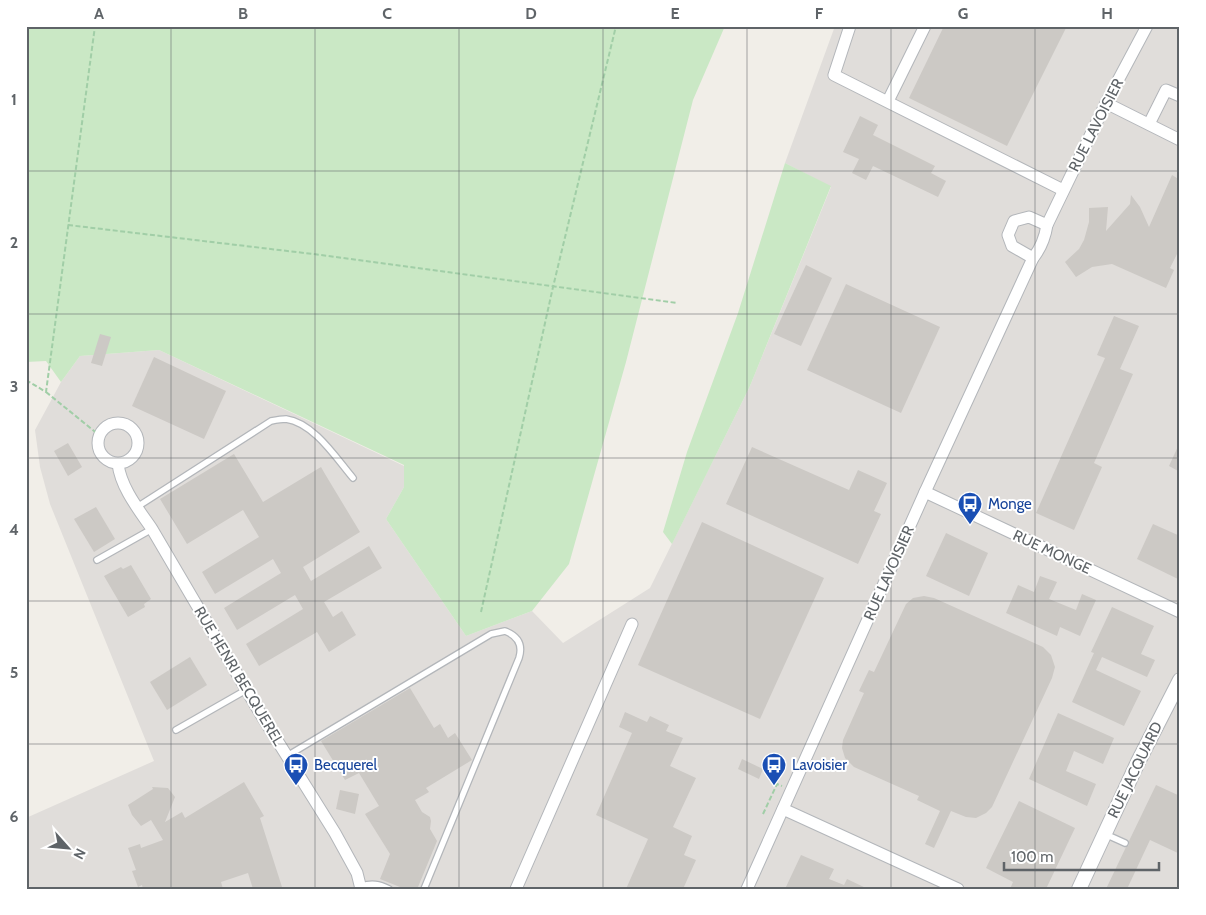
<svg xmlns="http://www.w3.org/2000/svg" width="1206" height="915" font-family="Cabin,sans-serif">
<rect width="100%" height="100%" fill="#f1eee8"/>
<polygon fill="#e0ddda" points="835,26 1180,26 1180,889 32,889 26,883 26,818 154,761 50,504 40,467 35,430 61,382 80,356 159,350 404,466 404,487 386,519 466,636 532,611 563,643 650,588 750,386 831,187 785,163"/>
<g fill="#cae8c5">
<polygon points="26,26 725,26 693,100 626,362 569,564 532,611 466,636 386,519 404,487 404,465 159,350 80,356 61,382 46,361 26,362"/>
<polygon points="785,163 831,186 750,386 672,544 663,532 687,452 738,313"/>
</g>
<g fill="#ccc9c5">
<polygon points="944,26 1067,26 1007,146 909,98"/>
<polygon points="860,116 878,125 873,135 935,166 931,173 946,181 938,197 873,166 866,180 852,173 859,159 843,152"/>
<polygon points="1172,175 1180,180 1180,248 1170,268 1174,270 1166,288 1112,264 1092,267 1076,277 1065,262 1079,249 1084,240 1089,222 1089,208 1108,207 1106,231 1130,204 1131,195 1140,207 1149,227"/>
<polygon points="806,265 832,278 801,346 774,334"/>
<polygon points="846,284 940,327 901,413 807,370"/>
<polygon points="1114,316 1139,326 1120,369 1133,374 1094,463 1102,467 1074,530 1036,513 1105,358 1097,355"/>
<polygon points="100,334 111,337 102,366 91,363"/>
<polygon points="154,357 226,391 204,439 132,406"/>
<polygon points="1180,442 1180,472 1169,466"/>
<polygon points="68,443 82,467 68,476 54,451"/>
<polygon points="752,447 849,490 858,470 887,483 874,511 881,514 858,564 726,504"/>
<polygon points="234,454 263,502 321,467 325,474 360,532 303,567 311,581 369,546 382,568 324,602 333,617 342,611 356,635 329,652 317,632 259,666 246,644 303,609 295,595 237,630 224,608 281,573 273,559 215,594 202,572 259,537 243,510 187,544 160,499"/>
<polygon points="96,507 115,539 94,552 74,519"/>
<polygon points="702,522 824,578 760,719 638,665"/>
<polygon points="1153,524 1180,536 1180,580 1137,559"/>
<polygon points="946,533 988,553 969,596 926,576"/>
<polygon points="131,565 151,599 144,604 145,607 128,617 104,576 121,567 123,569"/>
<polygon points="1040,576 1057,582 1049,599 1076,610 1082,594 1096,600 1080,636 1060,627 1057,636 1006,613 1018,585 1034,592"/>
<polygon points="924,596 934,598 1043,647 1051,655 1055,667 1052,678 992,807 986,813 976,818 966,817 951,811 934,848 925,844 940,811 917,800 919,796 854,767 845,758 842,748 843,740 864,693 859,691 869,670 874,672 906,604 913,598"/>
<polygon points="1112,607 1154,626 1141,654 1155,660 1147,677 1102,657 1096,670 1141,691 1124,726 1072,702 1094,653 1091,652"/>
<polygon points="190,657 207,685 167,710 150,682"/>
<polygon points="410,688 434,728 440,724 448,738 455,733 472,760 426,788 429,792 415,800 422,812 430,817 431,821 430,829 437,841 418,887 405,889 380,879 390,854 365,814 379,806 359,773 345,780 321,741"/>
<polygon points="625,712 647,722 650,716 669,725 666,731 683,738 670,766 696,778 673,827 692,836 684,855 696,860 683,889 626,889 648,839 596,815 632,733 619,727"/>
<polygon points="1058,713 1114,738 1103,764 1074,751 1066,771 1096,784 1087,806 1029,779"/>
<polygon points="742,759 763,769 759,779 738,769"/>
<polygon points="244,782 264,816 260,818 282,887 277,889 253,889 248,873 221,882 223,889 143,889 142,885 138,887 132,871 136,870 128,848 140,844 141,848 163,840 151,820 141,826 132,815 128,805 153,789 152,787 168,788 175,797 165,822 182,812 185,818"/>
<polygon points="1156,785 1180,796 1180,854 1150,840 1127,889 1106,889 1126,847 1129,845 1129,841"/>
<polygon points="340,790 359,794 355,814 336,809"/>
<polygon points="1019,801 1075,828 1046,889 1010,889 1013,882 986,868"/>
<polygon points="801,855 834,869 829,879 844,885 847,879 868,889 785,889"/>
</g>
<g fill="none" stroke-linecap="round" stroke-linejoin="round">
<defs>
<g id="service">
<path d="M137 507 271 421C276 420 281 419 286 419 314 423 336 458 353 478"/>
<polyline points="97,560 152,529"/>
<polyline points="176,730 246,690"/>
<path d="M287 756 491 634 505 631C518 636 523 645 519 658L424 889"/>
<polyline points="1105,834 1125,843"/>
<path d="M361 886C372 883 379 884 389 889"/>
</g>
<g id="minor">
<polyline points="850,26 834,75 1063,190"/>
<polyline points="888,101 925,26"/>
<polyline points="1106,103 1180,140"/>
<polyline points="1149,124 1166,90 1180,96"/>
<polyline points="1033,258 1012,246 1008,235 1014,221 1029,217 1047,225"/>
<circle cx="118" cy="443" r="20"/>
<path d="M118 464C121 488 139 510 152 529L260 713 335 833 357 873 361 889"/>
<polyline points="925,492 1180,612"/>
<polyline points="783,809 958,889"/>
<polyline points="516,889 632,624"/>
<path d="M747 889 925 492 1033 258C1041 248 1045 238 1047 225L1106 103 1147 26"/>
</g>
<polyline id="tertiary" points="1079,889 1138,762 1180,680"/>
</defs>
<use href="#service" stroke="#b3b6ba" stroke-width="8"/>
<use href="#minor" stroke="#b3b6ba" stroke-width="13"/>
<use href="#tertiary" stroke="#b3b6ba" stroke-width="16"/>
<g stroke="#a1cea7" stroke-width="2" stroke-dasharray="5 2.5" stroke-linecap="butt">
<polyline points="68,225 313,254 677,303"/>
<polyline points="26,380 46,392 95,26"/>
<polyline points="46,392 99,435"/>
<polyline points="481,612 553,287 616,26"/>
<polyline points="763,814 777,784 782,786"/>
</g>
<use href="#service" stroke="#fff" stroke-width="5.5"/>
<use href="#minor" stroke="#fff" stroke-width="11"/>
<use href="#tertiary" stroke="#fff" stroke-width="14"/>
</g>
<path fill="none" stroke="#5f6468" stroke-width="1" stroke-opacity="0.55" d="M171 26V889M315 26V889M459 26V889M603 26V889M747 26V889M891 26V889M1035 26V889M26 171H1180M26 314H1180M26 458H1180M26 601H1180M26 744H1180"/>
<defs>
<symbol id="bus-pin" viewBox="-11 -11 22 30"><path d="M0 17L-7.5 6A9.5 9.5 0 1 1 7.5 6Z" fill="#1a4fb4" stroke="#fff"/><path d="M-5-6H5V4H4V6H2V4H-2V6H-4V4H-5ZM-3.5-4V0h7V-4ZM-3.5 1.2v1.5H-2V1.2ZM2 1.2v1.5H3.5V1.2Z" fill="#fff"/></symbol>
</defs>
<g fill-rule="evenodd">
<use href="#bus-pin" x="956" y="490" width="28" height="38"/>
<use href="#bus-pin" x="282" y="751" width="28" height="38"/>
<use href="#bus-pin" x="760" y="751" width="28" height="38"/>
</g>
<g text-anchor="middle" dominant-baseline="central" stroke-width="4" stroke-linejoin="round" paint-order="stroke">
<g font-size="15" fill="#5f6468" stroke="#fff">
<text transform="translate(1096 125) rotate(-63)">RUE LAVOISIER</text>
<text transform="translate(1052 552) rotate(25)">RUE MONGE</text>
<text transform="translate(889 573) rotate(-66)">RUE LAVOISIER</text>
<text transform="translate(239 676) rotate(59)">RUE HENRI BECQUEREL</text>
<text transform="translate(1135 770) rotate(-64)">RUE JACQUARD</text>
</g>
<g font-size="15" fill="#164399" stroke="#fff" text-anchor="start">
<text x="988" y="504">Monge</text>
<text x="314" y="765">Becquerel</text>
<text x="792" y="765">Lavoisier</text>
</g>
</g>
<rect width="1206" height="915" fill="none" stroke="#ffffff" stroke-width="55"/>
<g transform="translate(68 848) rotate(117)" stroke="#ffffff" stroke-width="4" paint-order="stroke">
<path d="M0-4L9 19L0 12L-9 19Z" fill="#5f6468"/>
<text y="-8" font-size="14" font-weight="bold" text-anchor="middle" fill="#5f6468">N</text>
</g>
<path d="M1004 862v8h155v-8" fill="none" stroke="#5f6468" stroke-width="2.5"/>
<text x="1011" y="862" font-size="15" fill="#5f6468" stroke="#ffffff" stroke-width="4" paint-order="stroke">100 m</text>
<rect x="28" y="28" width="1150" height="860" fill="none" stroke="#5f6468" stroke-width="2"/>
<g font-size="16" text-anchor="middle" font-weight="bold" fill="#5f6468">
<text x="99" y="19">A</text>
<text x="243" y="19">B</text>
<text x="387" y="19">C</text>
<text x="531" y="19">D</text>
<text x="675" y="19">E</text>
<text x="819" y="19">F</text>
<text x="963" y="19">G</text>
<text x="1107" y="19">H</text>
<text x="14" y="105">1</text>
<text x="14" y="248">2</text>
<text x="14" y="392">3</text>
<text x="14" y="535">4</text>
<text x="14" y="678">5</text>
<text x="14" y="822">6</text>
</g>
</svg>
